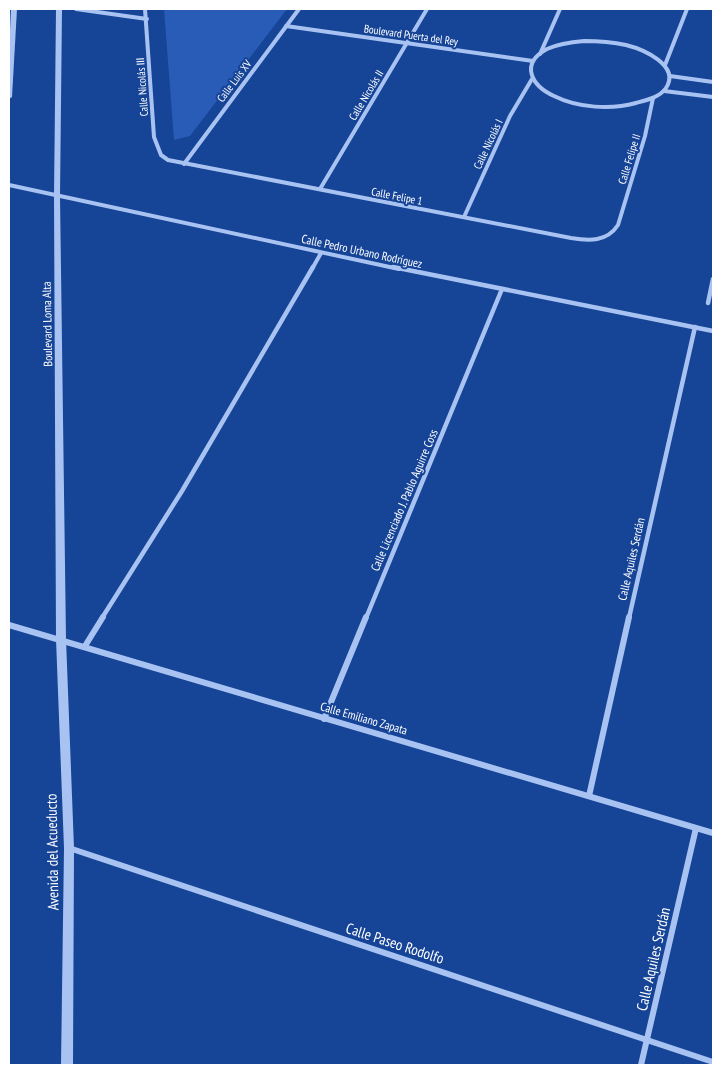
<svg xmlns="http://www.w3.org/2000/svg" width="722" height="1074" font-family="'PT Sans Narrow',sans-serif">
<rect width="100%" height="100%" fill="#164497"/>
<polygon fill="#295cb6" points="164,9 287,9 190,136 174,140"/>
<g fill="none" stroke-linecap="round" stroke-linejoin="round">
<g stroke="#a8c3f2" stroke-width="4">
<polyline points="76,9 147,19"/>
<path d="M145 9 154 137 161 155 168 160 571 238C589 241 607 242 618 225L645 136 653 98"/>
<polyline points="286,26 533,61"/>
<path d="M584 41C598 41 612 42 626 45 642 49 681 65 666 88 660 97 647 100 636 103 611 110 578 108 554 96 532 86 519 64 547 49 558 44 572 42 584 41Z"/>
<polyline points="540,54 560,9"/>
<polyline points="665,65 687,9"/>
<polyline points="670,76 713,82"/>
<polyline points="664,91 713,97"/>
<polyline points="184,164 299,9"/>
<polyline points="9,185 399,269"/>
<polyline points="320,189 427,9"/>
<polyline points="464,217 510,116 532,79"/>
<polyline points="312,269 321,253"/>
</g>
<g stroke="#a8c3f2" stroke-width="4.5">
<polyline points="393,267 713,331"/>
<polyline points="708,303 713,279"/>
<polyline points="102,618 182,491 313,267"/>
<polyline points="366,618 502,289"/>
<polyline points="629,618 695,327"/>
</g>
<g stroke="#a8c3f2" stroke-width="6">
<polyline points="9,625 713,833"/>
<polyline points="85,646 103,617"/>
<polyline points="324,719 366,617"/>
<polyline points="589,796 629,617"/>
<polyline points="69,848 713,1062"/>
<polyline points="641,1065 696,828"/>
</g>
<g fill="#a8c3f2" fill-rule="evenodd">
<polygon points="11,9 17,9 12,97 9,99 9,51"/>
<polygon points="56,9 62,9 60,196 66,639 74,848 73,1065 61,1065 64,848 56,639 54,196"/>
</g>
</g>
<g text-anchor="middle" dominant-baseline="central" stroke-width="4" stroke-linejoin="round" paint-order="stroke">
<g font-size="11" fill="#fff" stroke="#164497">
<text transform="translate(411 35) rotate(8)">Boulevard Puerta del Rey</text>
<text transform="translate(234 81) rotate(-53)">Calle Luis XV</text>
<text transform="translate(142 87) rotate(-94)">Calle Nicolás III</text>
<text transform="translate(366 95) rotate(-59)">Calle Nicolás II</text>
<text transform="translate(488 144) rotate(-65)">Calle Nicolás I</text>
<text transform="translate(629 159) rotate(-73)">Calle Felipe II</text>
<text transform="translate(397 196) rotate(11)">Calle Felipe 1</text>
</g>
<g font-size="12" fill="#fff" stroke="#164497">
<text transform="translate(362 251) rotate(12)">Calle Pedro Urbano Rodríguez</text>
<text transform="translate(47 324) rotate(-91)">Boulevard Loma Alta</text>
<text transform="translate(404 500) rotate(-67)">Calle Licenciado J. Pablo Aguirre Coss</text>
<text transform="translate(631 559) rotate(-77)">Calle Aquiles Serdán</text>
<text transform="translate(364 718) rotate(16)">Calle Emiliano Zapata</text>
</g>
<g font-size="15" fill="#fff" stroke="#164497">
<text transform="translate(52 852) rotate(-91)">Avenida del Acueducto</text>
<text transform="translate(395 943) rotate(18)">Calle Paseo Rodolfo</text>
<text transform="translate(653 959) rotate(-77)">Calle Aquiles Serdán</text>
</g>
</g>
<rect width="722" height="1074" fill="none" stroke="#ffffff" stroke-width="20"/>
</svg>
